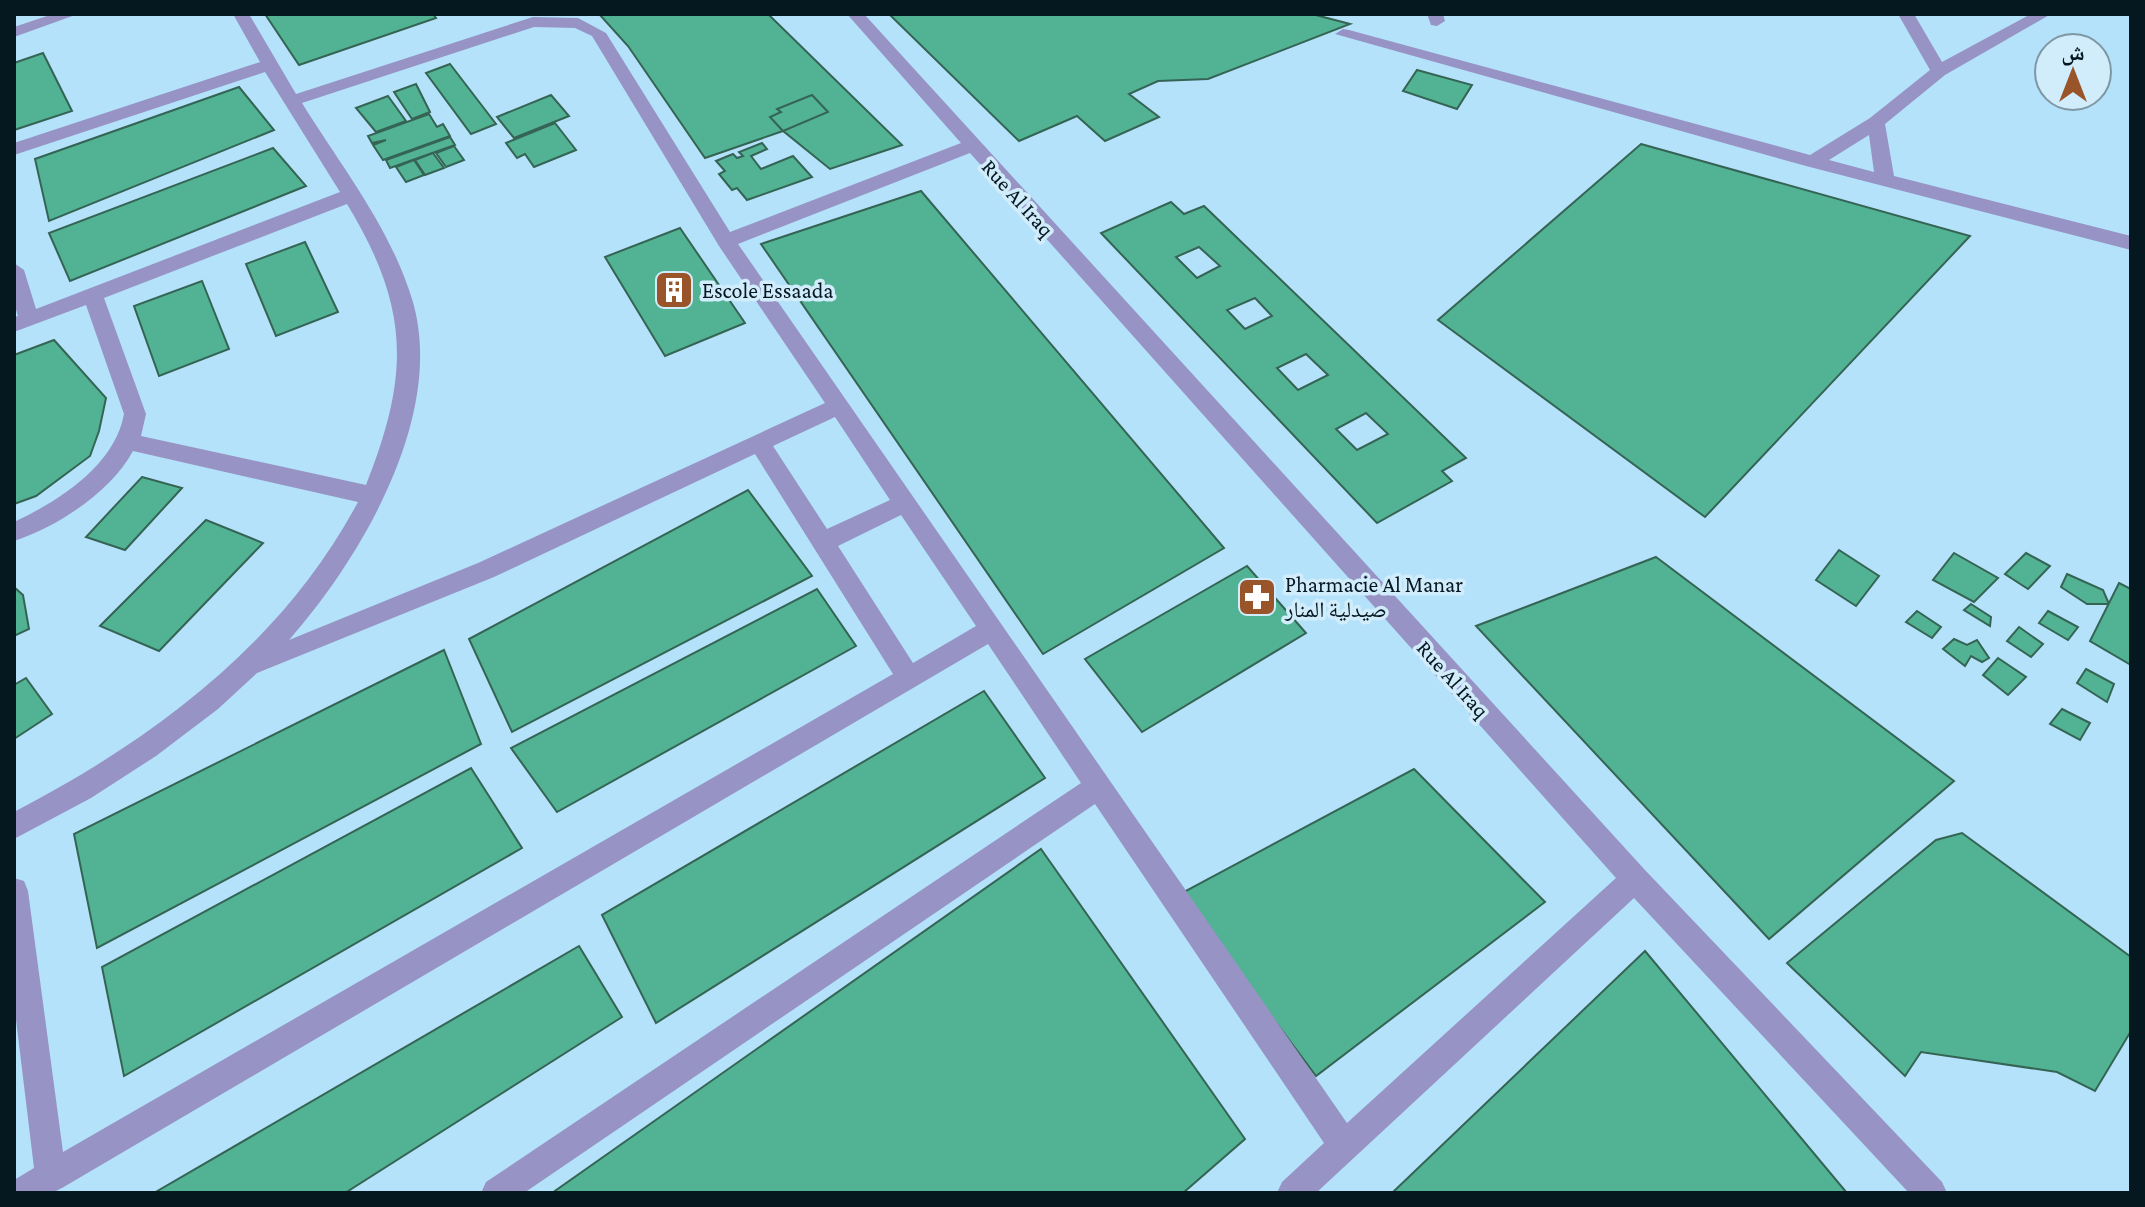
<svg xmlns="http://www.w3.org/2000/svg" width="2145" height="1207" font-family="'Crimson Pro','Noto Naskh Arabic',serif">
<rect width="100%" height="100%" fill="#b3e2fa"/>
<g fill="#52b394" stroke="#356454" stroke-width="2" fill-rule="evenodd">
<polygon points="265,14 433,14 436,18 299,65"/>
<polygon points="575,14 768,14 902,145 830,169 783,131 705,158 628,46 600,15"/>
<polygon points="889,14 1312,14 1350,24 1208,79 1158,81 1129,94 1159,117 1105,141 1077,116 1019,141"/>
<polygon points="43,53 72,111 14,130 14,63"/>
<polygon points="450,64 496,124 471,134 426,73"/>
<polygon points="1417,70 1472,85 1457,109 1403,91"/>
<polygon points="416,84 430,112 412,119 394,92"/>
<polygon points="239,87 274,130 49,221 35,159"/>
<polygon points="551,95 569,116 514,138 497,117"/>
<polygon points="812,95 828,112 783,131 770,117 781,112 777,109"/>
<polygon points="388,96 406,121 376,132 356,108"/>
<polygon points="429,114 437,127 443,124 450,136 383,160 373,145 386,140 372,143 368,136"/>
<polygon points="555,123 576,150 534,167 525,154 517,158 506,143"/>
<polygon points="450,137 455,145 390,168 386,160"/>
<polygon points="762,143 767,149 751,156 761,169 793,156 812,177 747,200 737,188 732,190 719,174 725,171 716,161 733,154 737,158 743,156 739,152"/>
<polygon points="1641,144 1970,236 1705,517 1438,320"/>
<polygon points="454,146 464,160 446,167 436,153"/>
<polygon points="273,148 306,186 70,281 49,233"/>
<polygon points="433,153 444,168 425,175 415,160"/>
<polygon points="414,160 424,175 406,182 396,167"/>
<polygon points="921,191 1224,548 1043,654 761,244"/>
<path d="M1171 202 1184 214 1204 206 1466 458 1442 471 1452 481 1377 523 1101 233ZM1199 247 1220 266 1197 278 1176 257ZM1255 298 1272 316 1245 329 1227 310ZM1306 354 1328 375 1298 390 1277 368ZM1366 413 1388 434 1357 450 1336 429Z"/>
<polygon points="680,228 745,323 665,356 605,257"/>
<polygon points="305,242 338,312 276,336 246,264"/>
<polygon points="202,281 229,349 159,376 134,306"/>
<polygon points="54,340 106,398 99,431 90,456 36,496 14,504 14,355"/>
<polygon points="142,477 182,488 125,550 86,537"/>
<polygon points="748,490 812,576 512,732 469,639"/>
<polygon points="206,520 263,543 159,651 100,626"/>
<polygon points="1839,550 1879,576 1856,606 1816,580"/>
<polygon points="1954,553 1998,578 1974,602 1933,580"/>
<polygon points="2026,553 2050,566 2028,589 2005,574"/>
<polygon points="1656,557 1954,781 1769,939 1476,626"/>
<polygon points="1247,566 1306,633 1142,732 1085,659"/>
<polygon points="2067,574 2103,590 2109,604 2087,604 2061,587"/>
<polygon points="2119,583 2131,589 2131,665 2090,641"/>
<polygon points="14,587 23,595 29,629 14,636"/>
<polygon points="817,589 856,646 557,812 511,748"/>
<polygon points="1971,604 1991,617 1990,626 1964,610"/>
<polygon points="1917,611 1941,627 1932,638 1906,622"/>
<polygon points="2048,611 2078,627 2068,640 2039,623"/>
<polygon points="2019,627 2043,644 2031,657 2007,641"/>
<polygon points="1954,639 1967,645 1977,640 1989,658 1982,662 1971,656 1965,666 1943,649"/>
<polygon points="444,650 481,744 97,948 74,834"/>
<polygon points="1998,658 2026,677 2008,695 1983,675"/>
<polygon points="2086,669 2114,684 2107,702 2077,683"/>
<polygon points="26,678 52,714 14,739 14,685"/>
<polygon points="984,691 1045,778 656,1023 602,915"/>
<polygon points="2062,709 2090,723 2080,740 2050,724"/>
<polygon points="471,768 522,848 124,1076 102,967"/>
<polygon points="1414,769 1545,902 1316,1076 1180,894"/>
<polygon points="1962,833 2131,957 2131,1031 2095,1091 2057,1072 1921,1052 1905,1076 1787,963 1936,840"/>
<polygon points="1041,849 1245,1139 1183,1193 552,1193"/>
<polygon points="579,946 622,1017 345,1193 154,1193"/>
<polygon points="1645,951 1847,1193 1392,1193"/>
</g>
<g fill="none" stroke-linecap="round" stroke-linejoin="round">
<g fill="#9893c5" fill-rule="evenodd">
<polygon points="53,14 78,14 14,37 14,27"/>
<path d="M233 14H249L296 94 533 17 578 18 606 33 730 232 961 143 847 14H864L1645 870 1942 1182 1947 1193H1909L1634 898 1316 1193H1277L1282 1182 1324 1143 1095 804 524 1193H481L486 1182 1081 783 988 644 62 1188 52 1193H14V1180L34 1168 14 1003V878L24 881 28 891 63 1152 893 674 755 454 494 577 257 673 218 709 156 756 91 798 14 839V812C154 739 282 644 358 502L133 451C111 492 57 527 14 541V522C59 501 115 465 124 414L86 305 14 332V317L18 316 14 303V263L24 270 36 309 340 192 265 72 14 155V143L260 62ZM534 27 575 28 592 36 719 246 825 403 478 563 289 640C362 557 447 413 412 299 390 227 341 166 302 103ZM970 153 1616 878 1347 1123 738 244ZM347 204C410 308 410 374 366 485L141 436 146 414 104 298ZM835 417 890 500 827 529 773 446ZM901 515 976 626 913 663 838 546Z"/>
<polygon points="1427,14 1443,14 1445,21 1437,26 1431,25"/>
<path d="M1898 14H1914L1942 62 2031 14H2051L1945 75 1885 124 1894 176 2131 236V250L1806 166 1335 34 1343 29 1349 30 1810 155 1870 118 1930 70ZM1869 135 1874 172 1829 160Z"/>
</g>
</g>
<defs>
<symbol id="building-square" viewBox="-11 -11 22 22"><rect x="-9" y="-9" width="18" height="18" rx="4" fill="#9a542a" stroke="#d1ecfb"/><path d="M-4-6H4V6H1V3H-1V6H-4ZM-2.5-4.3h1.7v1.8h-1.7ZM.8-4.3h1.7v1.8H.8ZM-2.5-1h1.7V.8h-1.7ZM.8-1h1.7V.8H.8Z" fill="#fff"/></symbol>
<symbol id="pharmacy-square" viewBox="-11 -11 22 22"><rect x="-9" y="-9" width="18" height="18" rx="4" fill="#9a542a" stroke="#d1ecfb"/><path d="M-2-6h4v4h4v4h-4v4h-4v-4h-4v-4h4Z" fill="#fff"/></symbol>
</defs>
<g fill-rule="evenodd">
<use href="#building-square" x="652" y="268" width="44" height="44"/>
<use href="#pharmacy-square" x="1235" y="575" width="44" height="44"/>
</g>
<g text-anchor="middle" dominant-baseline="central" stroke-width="7" stroke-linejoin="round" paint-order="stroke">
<g font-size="22" fill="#05171f" stroke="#d1ecfb">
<text transform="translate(1018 198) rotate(48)">Rue Al Iraq</text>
<text transform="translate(1453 679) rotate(48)">Rue Al Iraq</text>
</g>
<g font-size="22" fill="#05171f" stroke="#d1ecfb" text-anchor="start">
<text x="702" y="290">Escole Essaada</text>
<text x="1285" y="584">Pharmacie Al Manar<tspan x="1285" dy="25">صيدلية المنار</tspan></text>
</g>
</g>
<rect width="2145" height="1207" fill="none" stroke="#05171f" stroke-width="32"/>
<g transform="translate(2073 72)"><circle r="38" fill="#d1ecfb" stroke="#7f97a3" stroke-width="2"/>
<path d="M0-6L14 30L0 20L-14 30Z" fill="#9a542a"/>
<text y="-12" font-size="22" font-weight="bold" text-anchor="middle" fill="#05171f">ش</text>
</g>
</svg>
